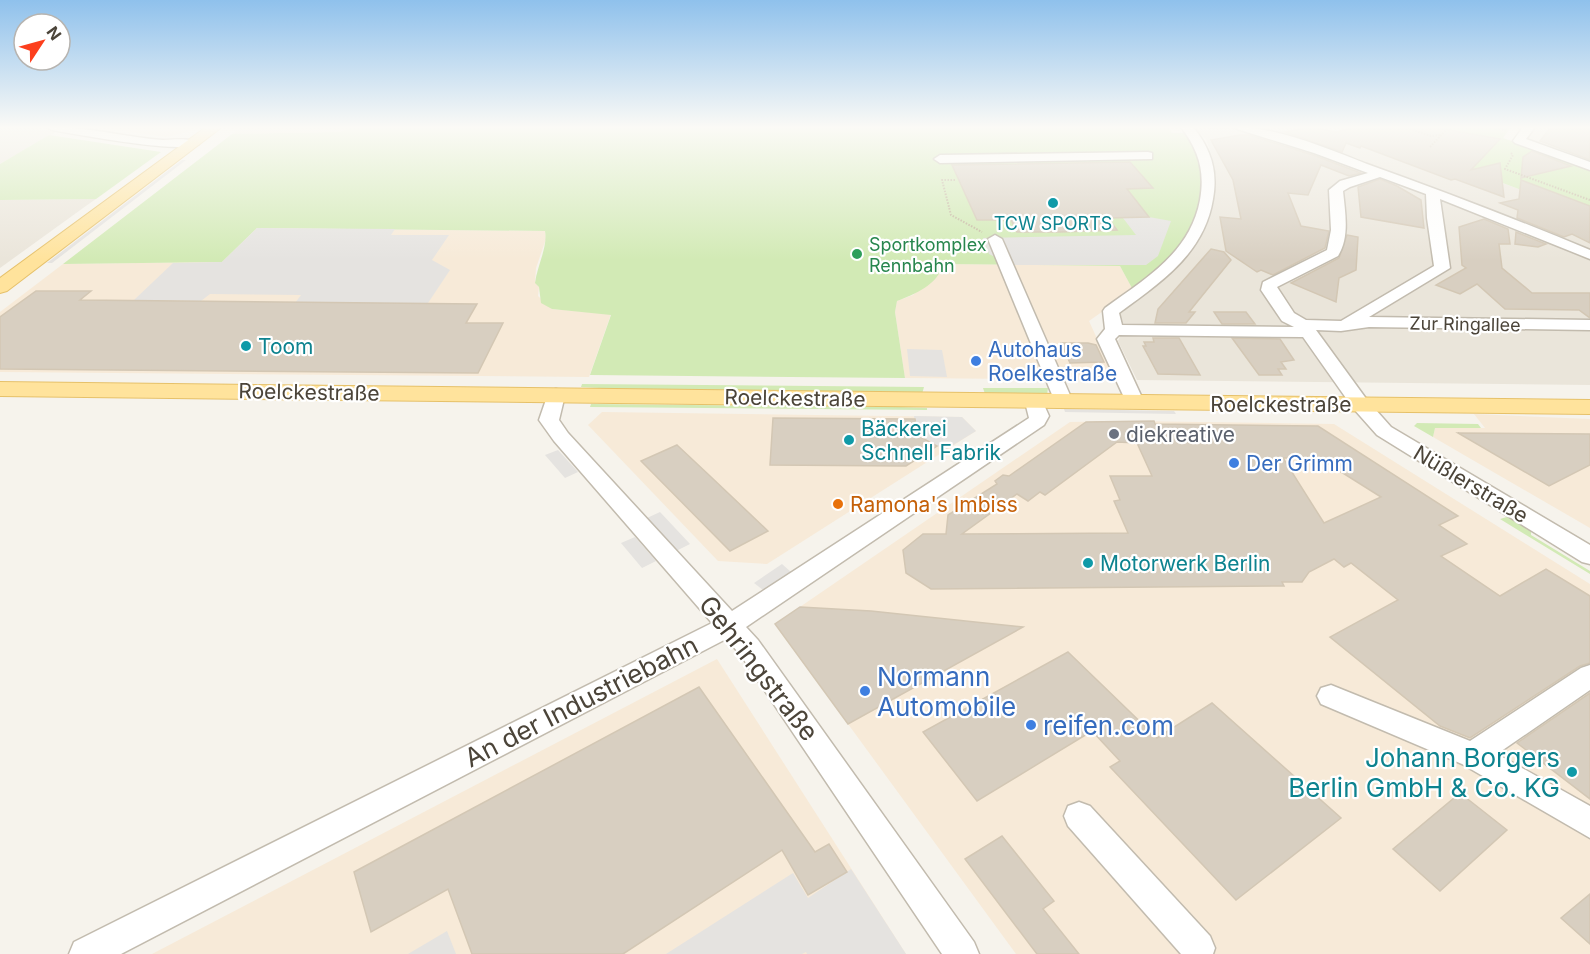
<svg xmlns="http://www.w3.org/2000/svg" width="1590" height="954" font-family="Inter,sans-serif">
<rect width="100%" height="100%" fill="#f6f3ec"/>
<g fill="#eae5da">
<polygon points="0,127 28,127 56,132 0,164"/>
<polygon points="1192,127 1354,127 1590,216 1590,385 1137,380 1118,341 1124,327 1119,321 1117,313 1168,276 1192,250 1204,230 1211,211 1213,194 1213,160 1206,139"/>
<polygon points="1537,127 1590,127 1590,165 1525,142"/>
<polygon points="96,199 90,203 0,268 0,200"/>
</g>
<g fill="#f7ead8">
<polygon points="98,127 195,127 187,132 166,137"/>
<polygon points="257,228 545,231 546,239 536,268 535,282 539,287 538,296 552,309 611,314 589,377 0,372 0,312 63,264 222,262"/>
<polygon points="943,264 1120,266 1133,290 1089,321 1116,380 905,378 895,312 897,301 913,295"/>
<polygon points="602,412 962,417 976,431 767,564 718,561 588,425"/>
<polygon points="1474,414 1590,419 1590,528 1433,437 1435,428 1485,428"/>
<polygon points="1128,421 1334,424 1590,584 1590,954 1016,954 775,624 1070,422"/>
<polygon points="717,659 906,954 152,954"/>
</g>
<polygon fill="#efe8d6" points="241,127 352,127 340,132 232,134"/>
<g fill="#d2eab5">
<path d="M352 127H1167L1172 133H1189C1192 139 1199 146 1201 152 1203 159 1202 169 1202 176 1203 227 1171 260 1133 290L1120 266 943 264C938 285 915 294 897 301L895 312 905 378 590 375 611 315 552 309 541 303 539 287 535 283C537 266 548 247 545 231L257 228 222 262 63 264 232 134 340 132Z"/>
<polygon points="1354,127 1511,127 1503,138 1590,168 1590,216"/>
<polygon points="49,135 161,152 96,199 0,200 0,164"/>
<polygon points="582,384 924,387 922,394 654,391 581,387"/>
<polygon points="983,388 1048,388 1047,395 985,394"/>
<polygon points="591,404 901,407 927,408 927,410 590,407"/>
<polygon points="1417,423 1478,424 1481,428 1435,428 1433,437 1414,426"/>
<polygon points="1510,516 1531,529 1531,535 1590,571 1590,574 1500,519"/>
</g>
<g fill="#e5e3e0">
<polygon points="182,160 186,160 52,263 47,263"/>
<polygon points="1149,217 1171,221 1158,256 1146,265 1011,265 989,254 983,238 1136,235 1123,218"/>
<polygon points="257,228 395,229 391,235 449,235 432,260 450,270 428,303 295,303 301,295 210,294 201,301 134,300 173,263 222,262"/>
<polygon points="907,349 942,350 947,377 910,376"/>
<polygon points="1064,409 1174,411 1176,414 1065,412"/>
<polygon points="914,416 962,417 976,431 945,450 917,434"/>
<polygon points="558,450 578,472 565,478 545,455"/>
<polygon points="660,512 690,544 676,551 647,518"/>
<polygon points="635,537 656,561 642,568 621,543"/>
<polygon points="782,564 791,572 763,590 754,583"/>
<polygon points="851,869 906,954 807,954 806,952 802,954 666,954 793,873 808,898"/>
<polygon points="447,931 456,954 408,954"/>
</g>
<g fill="#d8cfc1" stroke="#d3c7b4" stroke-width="1.5" fill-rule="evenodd">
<polygon points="1310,127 1336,132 1355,127 1433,127 1500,139 1471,170 1500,163 1504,197 1455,179 1451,180 1361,146 1360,148 1346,143 1342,152 1285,132"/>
<polygon points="1551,127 1590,127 1590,160 1540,141"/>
<polygon points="1240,135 1249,135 1313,155 1361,173 1349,176 1321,165 1308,195 1288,193 1301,226 1329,231 1325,248 1273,275 1261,270 1257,272 1226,251 1220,217 1241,219 1233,180 1211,140"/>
<polygon points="1532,151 1571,166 1521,178 1523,157"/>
<polygon points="1130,162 1153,188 1127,189 1149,217 1108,218 1117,230 1060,232 1017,232 1011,220 977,220 952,165"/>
<polygon points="1380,179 1397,186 1421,200 1424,228 1361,217 1358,187"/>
<polygon points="1521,180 1590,206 1590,243 1572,234 1564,237 1517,218 1518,210 1500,203 1519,199"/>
<polygon points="1484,219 1508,229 1510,244 1499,244 1502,268 1532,293 1590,293 1590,318 1579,310 1505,309 1477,284 1460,294 1436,285 1466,268 1462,265 1459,227"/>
<polygon points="1516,232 1546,244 1538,247 1515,244"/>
<polygon points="1347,235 1358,237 1356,270 1339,278 1336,302 1291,283 1339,258"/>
<polygon points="1211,249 1224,252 1231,260 1189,312 1195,312 1186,323 1155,323 1158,309"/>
<polygon points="36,291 91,291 80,300 477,304 466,323 503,323 478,373 0,369 0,317"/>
<polygon points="1214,312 1246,312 1255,324 1222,324"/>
<polygon points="1153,338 1179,338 1200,375 1158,374 1143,346 1146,346 1144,342 1154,342"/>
<polygon points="1232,338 1280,339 1294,360 1281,362 1286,369 1278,369 1282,375 1259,375"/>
<polygon points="1061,343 1088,343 1096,345 1104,362 1070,363"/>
<polygon points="773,418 915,419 917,435 937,446 906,466 770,465"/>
<path d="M1154 421 1155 424 1318 426 1458 516 1439 525 1467 544 1441 556 1500 596 1546 569 1590 596V663L1580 666 1470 738 1440 726 1330 637 1398 600 1351 563 1344 567 1334 559 1309 572 1302 582H1282L1284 586 931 589 906 573 903 550 923 534H946L948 515 997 484 995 481 1003 475 1009 476 1086 422ZM1117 442 1137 443 1152 476H1110L1120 500 1114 501 1128 533 962 534 1017 494 1028 501 1040 492 1045 495ZM1283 458H1319L1381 497 1324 523Z"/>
<polygon points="1458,433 1590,434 1590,465 1549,486"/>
<polygon points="677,445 710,476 768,531 730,551 641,461"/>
<polygon points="800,607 871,611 1023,627 848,724 775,624"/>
<polygon points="1068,652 1157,738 1212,703 1341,818 1236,900 1110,767 1120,761 1092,731 977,801 923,732"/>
<polygon points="699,687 815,852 829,844 847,872 808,895 782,850 623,954 472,954 448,889 371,932 354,872"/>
<polygon points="1590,693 1590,799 1517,743"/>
<polygon points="1460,793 1507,830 1440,891 1393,849"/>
<polygon points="1002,836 1054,901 1043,909 1079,954 1037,954 965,859"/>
<polygon points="1590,894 1590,944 1561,918"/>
</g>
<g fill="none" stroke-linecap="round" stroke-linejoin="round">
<defs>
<g id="minor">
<path d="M46 127C86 126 124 137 163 140 174 140 191 137 199 144 186 155 75 134 52 130Z"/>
<path d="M1181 127H1193C1211 149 1218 171 1213 199 1204 254 1161 282 1119 313L1122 325 1294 327 1282 321 1261 290 1263 282 1327 250 1331 230 1329 190 1340 181 1368 173 1314 153 1237 129 1235 127C1277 127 1328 149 1367 164 1442 191 1516 219 1590 250V259L1440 199 1450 268 1369 317 1590 320V330L1369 327 1341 331 1316 330 1367 400 1391 427 1590 545V564L1582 562 1377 435 1353 408 1303 337 1119 335 1115 339 1144 402 1142 406H1128L1097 339 1105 329 1103 311 1105 308C1146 278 1190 253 1200 200 1205 171 1199 151 1181 127ZM1380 177 1426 194 1427 218 1434 266 1341 321 1306 320 1294 313 1277 287 1338 256C1350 237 1345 212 1343 191L1350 187Z"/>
<polygon points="1523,127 1535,127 1526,139 1590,162 1590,170 1515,143 1513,141"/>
<polygon points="1148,152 1152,153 1152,159 940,163 934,159 940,155"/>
<polygon points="995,235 1002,239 1073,402 1071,406 1057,406 1055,402 988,239"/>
<polygon points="556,389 563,391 565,395 559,420 568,433 732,611 1029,418 1025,402 1027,398 1041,398 1049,416 1044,425 746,627 758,640 974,942 979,954 942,954 740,654 726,639 121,954 69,954 74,942 712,623 554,441 539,420 549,391"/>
<polygon points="1590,665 1590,690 1497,754 1590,806 1590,838 1462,764 1321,704 1317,696 1321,688 1331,685 1470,741 1581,668"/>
<polygon points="1079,802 1090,806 1210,936 1215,948 1213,954 1181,954 1068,826 1064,816 1068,806"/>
</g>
<g id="major">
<polygon points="206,127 222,127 7,291 0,293 0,278"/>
<polygon points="0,382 1590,400 1590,414 0,396"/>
</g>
</defs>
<use href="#minor" stroke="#c2bbae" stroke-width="3"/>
<use href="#major" stroke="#e6c16a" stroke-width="2"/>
<g stroke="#c4b79f" stroke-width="2" stroke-dasharray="1.5 1.5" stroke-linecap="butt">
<polyline points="1404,127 1431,136 1440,135"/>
<polyline points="1490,127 1508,131"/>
<polyline points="1207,128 1227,128"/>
<polyline points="1430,147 1449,127"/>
<polyline points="1511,153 1513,155 1505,169 1590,200"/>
<polyline points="955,180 942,180 951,215 982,232"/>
</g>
<use href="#minor" fill="#fff" fill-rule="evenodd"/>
<use href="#major" fill="#ffe39c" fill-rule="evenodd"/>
</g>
<linearGradient id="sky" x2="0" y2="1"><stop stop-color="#8fc1ec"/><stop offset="0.49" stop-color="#fbfaf6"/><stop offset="1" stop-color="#fbfaf6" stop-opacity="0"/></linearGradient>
<rect width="1590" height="260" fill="url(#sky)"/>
<g fill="#0f9aa8" stroke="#fff" stroke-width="2">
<circle cx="1053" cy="203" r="6"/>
<circle cx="246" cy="346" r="6"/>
<circle cx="849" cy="440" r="6"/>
<circle cx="1088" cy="563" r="6"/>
<circle cx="1572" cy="772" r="6"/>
</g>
<circle fill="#2e9e5b" stroke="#fff" stroke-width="2" cx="857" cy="254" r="6"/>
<g fill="#3f7fe0" stroke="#fff" stroke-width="2">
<circle cx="976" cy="361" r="6"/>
<circle cx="1234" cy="463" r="6"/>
<circle cx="865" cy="691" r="6"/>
<circle cx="1031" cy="725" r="6"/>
</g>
<circle fill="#6b7280" stroke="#fff" stroke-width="2" cx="1114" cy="434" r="6"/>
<circle fill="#e8710a" stroke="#fff" stroke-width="2" cx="838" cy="504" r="6"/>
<g text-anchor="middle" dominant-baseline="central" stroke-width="4.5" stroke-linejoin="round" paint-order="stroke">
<g font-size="18" fill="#0d838f" stroke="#fff">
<text x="1053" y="223">TCW SPORTS</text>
</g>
<g font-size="18" fill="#27864d" stroke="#fff" text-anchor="start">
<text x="869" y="244">Sportkomplex<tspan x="869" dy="21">Rennbahn</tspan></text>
</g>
<g font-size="18" fill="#4b4439" stroke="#fff">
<text transform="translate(1465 324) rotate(1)">Zur Ringallee</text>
</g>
<g font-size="21" fill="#0d838f" stroke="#fff" text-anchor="start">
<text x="258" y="346">Toom</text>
<text x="861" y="428">Bäckerei<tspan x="861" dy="24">Schnell Fabrik</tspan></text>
<text x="1100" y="563">Motorwerk Berlin</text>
</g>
<g font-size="21" fill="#366cbe" stroke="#fff" text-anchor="start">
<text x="988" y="349">Autohaus<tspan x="988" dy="24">Roelkestraße</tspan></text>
<text x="1246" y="463">Der Grimm</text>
</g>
<g font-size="21" fill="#4b4439" stroke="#fff">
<text transform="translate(309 392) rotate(1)">Roelckestraße</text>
<text transform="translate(795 398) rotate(1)">Roelckestraße</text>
<text x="1281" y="404">Roelckestraße</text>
<text transform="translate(1471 484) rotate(31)">Nüßlerstraße</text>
</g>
<g font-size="21" fill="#5b616d" stroke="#fff" text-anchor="start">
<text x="1126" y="434">diekreative</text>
</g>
<g font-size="21" fill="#c56008" stroke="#fff" text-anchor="start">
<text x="850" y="504">Ramona's Imbiss</text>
</g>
<g font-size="26" fill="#4b4439" stroke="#fff">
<text transform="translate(759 668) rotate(52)">Gehringstraße</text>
<text transform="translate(581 701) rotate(-27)">An der Industriebahn</text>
</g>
<g font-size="26" fill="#366cbe" stroke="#fff" text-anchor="start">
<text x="877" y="676">Normann<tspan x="877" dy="30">Automobile</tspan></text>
<text x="1043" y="725">reifen.com</text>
</g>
<g font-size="26" fill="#0d838f" stroke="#fff" text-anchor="end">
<text x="1560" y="757">Johann Borgers<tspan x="1560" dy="30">Berlin GmbH &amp; Co. KG</tspan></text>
</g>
</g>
<g transform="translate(42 42) rotate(54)"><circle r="28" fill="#ffffff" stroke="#b7b4b0" stroke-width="1.5"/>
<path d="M0-4.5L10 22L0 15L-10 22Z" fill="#fc3f1d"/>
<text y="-9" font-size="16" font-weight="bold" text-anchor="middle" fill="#4b4439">N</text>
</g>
</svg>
